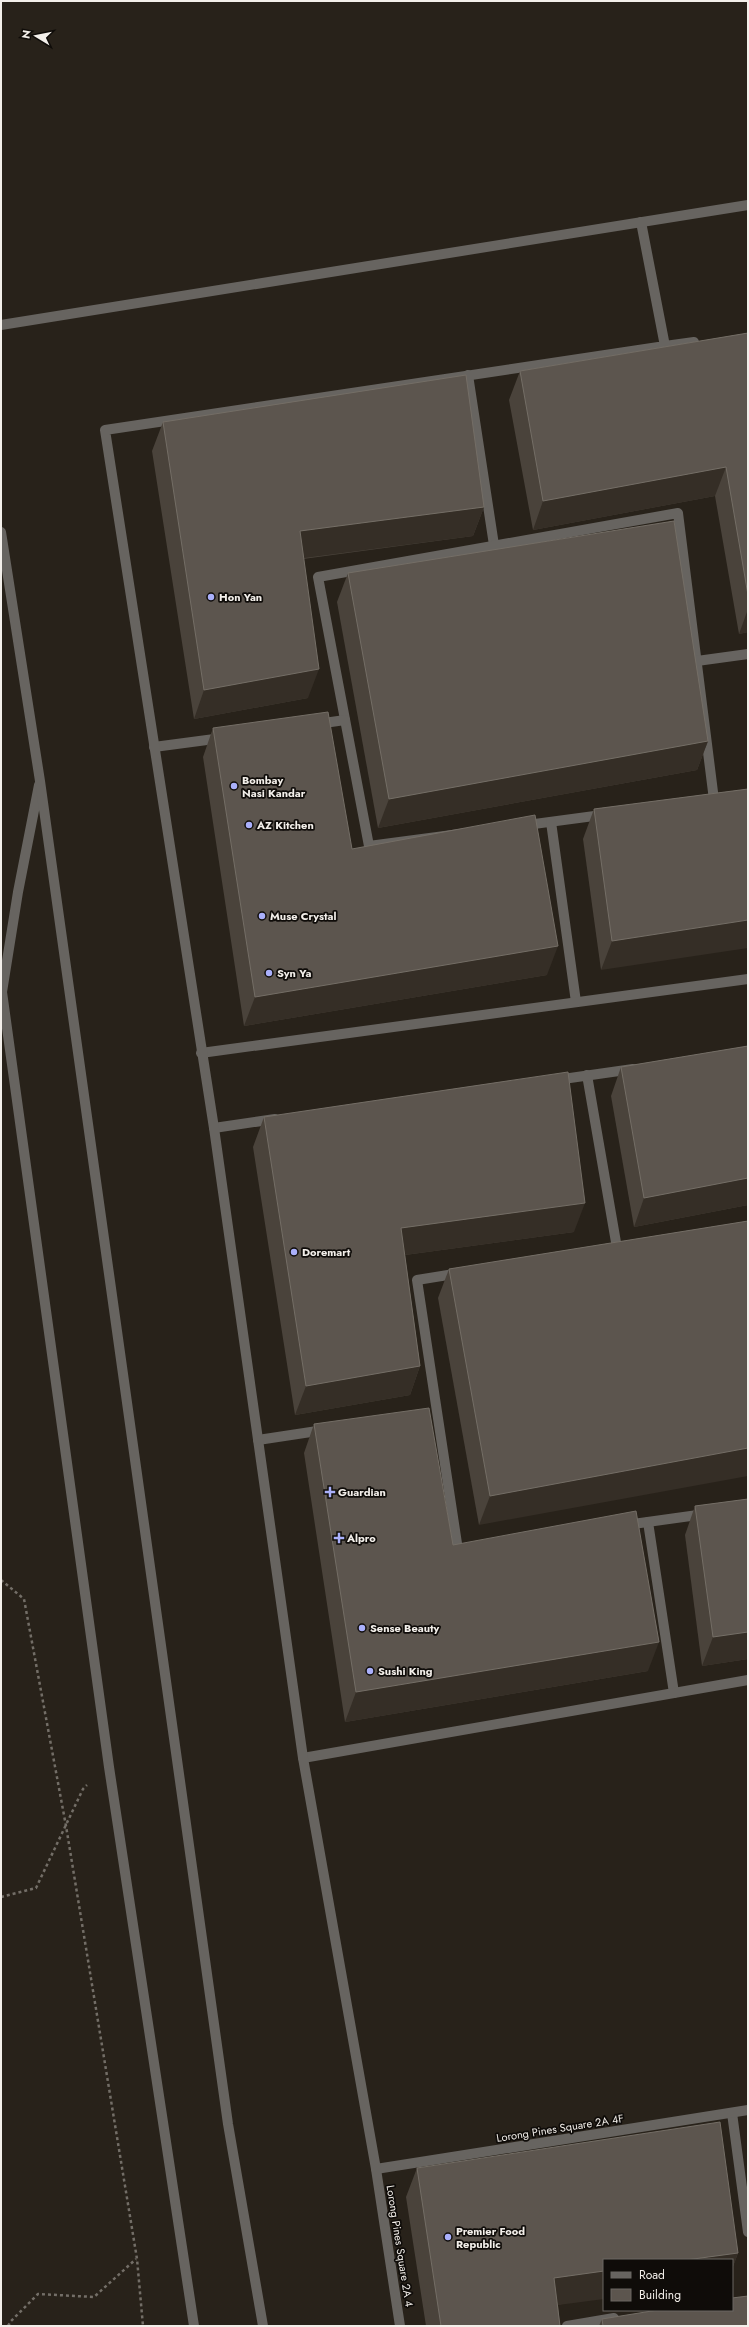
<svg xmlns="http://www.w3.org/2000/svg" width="749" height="2327" font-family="Jost,sans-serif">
<rect width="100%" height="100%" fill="#28221a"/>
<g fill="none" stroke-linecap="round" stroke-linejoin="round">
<g stroke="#736e67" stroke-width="2.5" stroke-dasharray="3 3" stroke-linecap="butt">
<polyline points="1,1580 24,1599 66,1826 137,2259 143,2326"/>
<polyline points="1,1897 36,1888 83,1789 87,1785"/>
<polyline points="8,2326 11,2321 38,2294 94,2297 136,2259"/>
</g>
<g stroke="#676460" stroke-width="10">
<polyline points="665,346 694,342"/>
<polyline points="468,375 494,545"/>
<polygon points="678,513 714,800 369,846 318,577"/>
<polyline points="697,661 748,654"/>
<polyline points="317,724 345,720"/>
<polyline points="154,747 222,738"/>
<polyline points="39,785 18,892 2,992 109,1767 194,2326"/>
<polyline points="551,822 576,1002"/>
<polyline points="201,1053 748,979"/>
<polyline points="587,1075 617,1248"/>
<polyline points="556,1080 633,1069"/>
<polyline points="214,1128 275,1119"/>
<polyline points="460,1273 417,1280 458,1550 466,1549"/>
<polyline points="258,1440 324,1430"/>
<polyline points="648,1522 674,1693"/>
<polyline points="626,1525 705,1514"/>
<polyline points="303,1758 748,1680"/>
<polyline points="732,2113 748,2232"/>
<polyline points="376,2169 748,2110"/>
<polyline points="400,2326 376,2169 303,1758 214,1128 105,430 665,346 641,222"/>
<polyline points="567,2326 614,2318"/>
</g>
<g stroke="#676460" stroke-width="10">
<polyline points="1,325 748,205"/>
<polyline points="1,532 40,781 228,2124 263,2326"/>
</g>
</g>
<g fill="#4a433b">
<polygon points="748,333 748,632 739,634 715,496 533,530 509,400 520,371"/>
<polygon points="163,422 484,507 473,536 303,559 308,698 194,719 152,451"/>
<polygon points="348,573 708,741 697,770 378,828 337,602"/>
<polygon points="213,728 352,849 547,975 244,1026 203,757"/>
<polygon points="748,789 601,970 583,839 594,809"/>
<polygon points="748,1046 748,1205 634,1227 611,1096 621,1067"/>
<polygon points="264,1117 574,1232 405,1255 420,1366 410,1395 295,1415 253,1147"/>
<polygon points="748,1221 479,1525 438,1298 449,1269"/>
<polygon points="314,1424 453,1545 648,1671 345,1722 304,1453"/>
<polygon points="748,1499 748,1659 702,1666 685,1535 695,1506"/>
<polygon points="417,2168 738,2253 732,2269 732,2260 558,2305 560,2326 426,2326 406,2197"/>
<polygon points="602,2319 748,2326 599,2326"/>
</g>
<g fill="#352e26">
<polygon points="726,467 715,496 533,530 543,501"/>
<polygon points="484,507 473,536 289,560 300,531"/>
<polygon points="748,609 748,632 739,634"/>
<polygon points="319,669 308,698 194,719 204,690"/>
<polygon points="708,741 697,770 378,828 389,799"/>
<polygon points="748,920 748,948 601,970 612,941"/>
<polygon points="558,946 547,975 244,1026 255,997"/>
<polygon points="748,1178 748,1205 634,1227 644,1198"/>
<polygon points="585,1203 574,1232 390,1257 401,1228"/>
<polygon points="420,1366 410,1395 295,1415 306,1386"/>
<polygon points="748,1448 748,1476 479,1525 490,1496"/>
<polygon points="748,1632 748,1659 702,1666 713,1637"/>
<polygon points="659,1642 648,1671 345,1722 356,1692"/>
<polygon points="738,2253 732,2269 732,2260 686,2260"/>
<polygon points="604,2271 604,2299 543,2307 554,2278"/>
</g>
<g fill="#5c554e" stroke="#746e66">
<polygon points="748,333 748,595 726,467 543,501 520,371"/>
<polygon points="466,375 484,507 300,531 319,669 204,690 163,422"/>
<polygon points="674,521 708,741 389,799 348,573"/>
<polygon points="328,712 352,849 535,815 558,946 255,997 213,728"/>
<polygon points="748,789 748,920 612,941 594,809"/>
<polygon points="748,1046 748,1178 644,1198 621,1067"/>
<polygon points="568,1072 585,1203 401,1228 420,1366 306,1386 264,1117"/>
<polygon points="748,1221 748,1448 490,1496 449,1269"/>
<polygon points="429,1408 453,1545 636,1511 659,1642 356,1692 314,1424"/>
<polygon points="748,1499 748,1632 713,1637 695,1506"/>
<polygon points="720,2122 738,2253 686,2260 604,2260 604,2271 554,2278 560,2326 441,2326 417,2168"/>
<polygon points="748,2296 748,2326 603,2326 602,2319 658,2310 732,2310 732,2298"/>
</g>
<g fill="#aab0fb" stroke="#0f0c09" stroke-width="1.5">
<circle cx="211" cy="597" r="4"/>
<circle cx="234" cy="786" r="4"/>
<circle cx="249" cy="825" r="4"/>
<circle cx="262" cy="916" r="4"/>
<circle cx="269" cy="973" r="4"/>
<circle cx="294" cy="1252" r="4"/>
<path d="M328 1486h4v4h4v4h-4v4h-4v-4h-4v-4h4z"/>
<path d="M337 1532h4v4h4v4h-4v4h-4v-4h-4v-4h4z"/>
<circle cx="362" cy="1628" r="4"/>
<circle cx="370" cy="1671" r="4"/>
<circle cx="448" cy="2237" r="4"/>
</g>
<g text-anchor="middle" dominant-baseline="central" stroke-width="3.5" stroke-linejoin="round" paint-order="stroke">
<g font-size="11" font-weight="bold" fill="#f3efea" stroke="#0f0c09" text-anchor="start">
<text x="219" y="597">Hon Yan</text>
<text x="242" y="780">Bombay<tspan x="242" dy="13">Nasi Kandar</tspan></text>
<text x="257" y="825">AZ Kitchen</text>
<text x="270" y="916">Muse Crystal</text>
<text x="277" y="973">Syn Ya</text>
<text x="302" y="1252">Doremart</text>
<text x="338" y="1492">Guardian</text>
<text x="347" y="1538">Alpro</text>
<text x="370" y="1628">Sense Beauty</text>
<text x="378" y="1671">Sushi King</text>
<text x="456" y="2231">Premier Food<tspan x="456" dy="13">Republic</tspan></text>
</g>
<g font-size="11" fill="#f3efea" stroke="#0f0c09">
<text transform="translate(560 2128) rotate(-9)">Lorong Pines Square 2A 4F</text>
<text transform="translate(400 2246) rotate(81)">Lorong Pines Square 2A 4</text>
</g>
</g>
<rect width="749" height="2327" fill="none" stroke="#f3efea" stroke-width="4"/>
<rect x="603" y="2259" width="130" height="52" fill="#0f0c09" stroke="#6a6763"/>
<rect x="611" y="2272" width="20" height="6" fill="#676460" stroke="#6a6763"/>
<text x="639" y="2279" font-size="12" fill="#f3efea">Road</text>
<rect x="611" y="2289" width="20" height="12" fill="#5c554e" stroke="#6a6763"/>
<text x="639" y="2299" font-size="12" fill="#f3efea">Building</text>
<g transform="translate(36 36) rotate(280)" stroke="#0f0c09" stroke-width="3" paint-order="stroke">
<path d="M0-3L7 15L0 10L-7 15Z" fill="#f3efea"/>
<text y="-6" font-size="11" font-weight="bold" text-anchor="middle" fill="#f3efea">N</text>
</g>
</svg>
